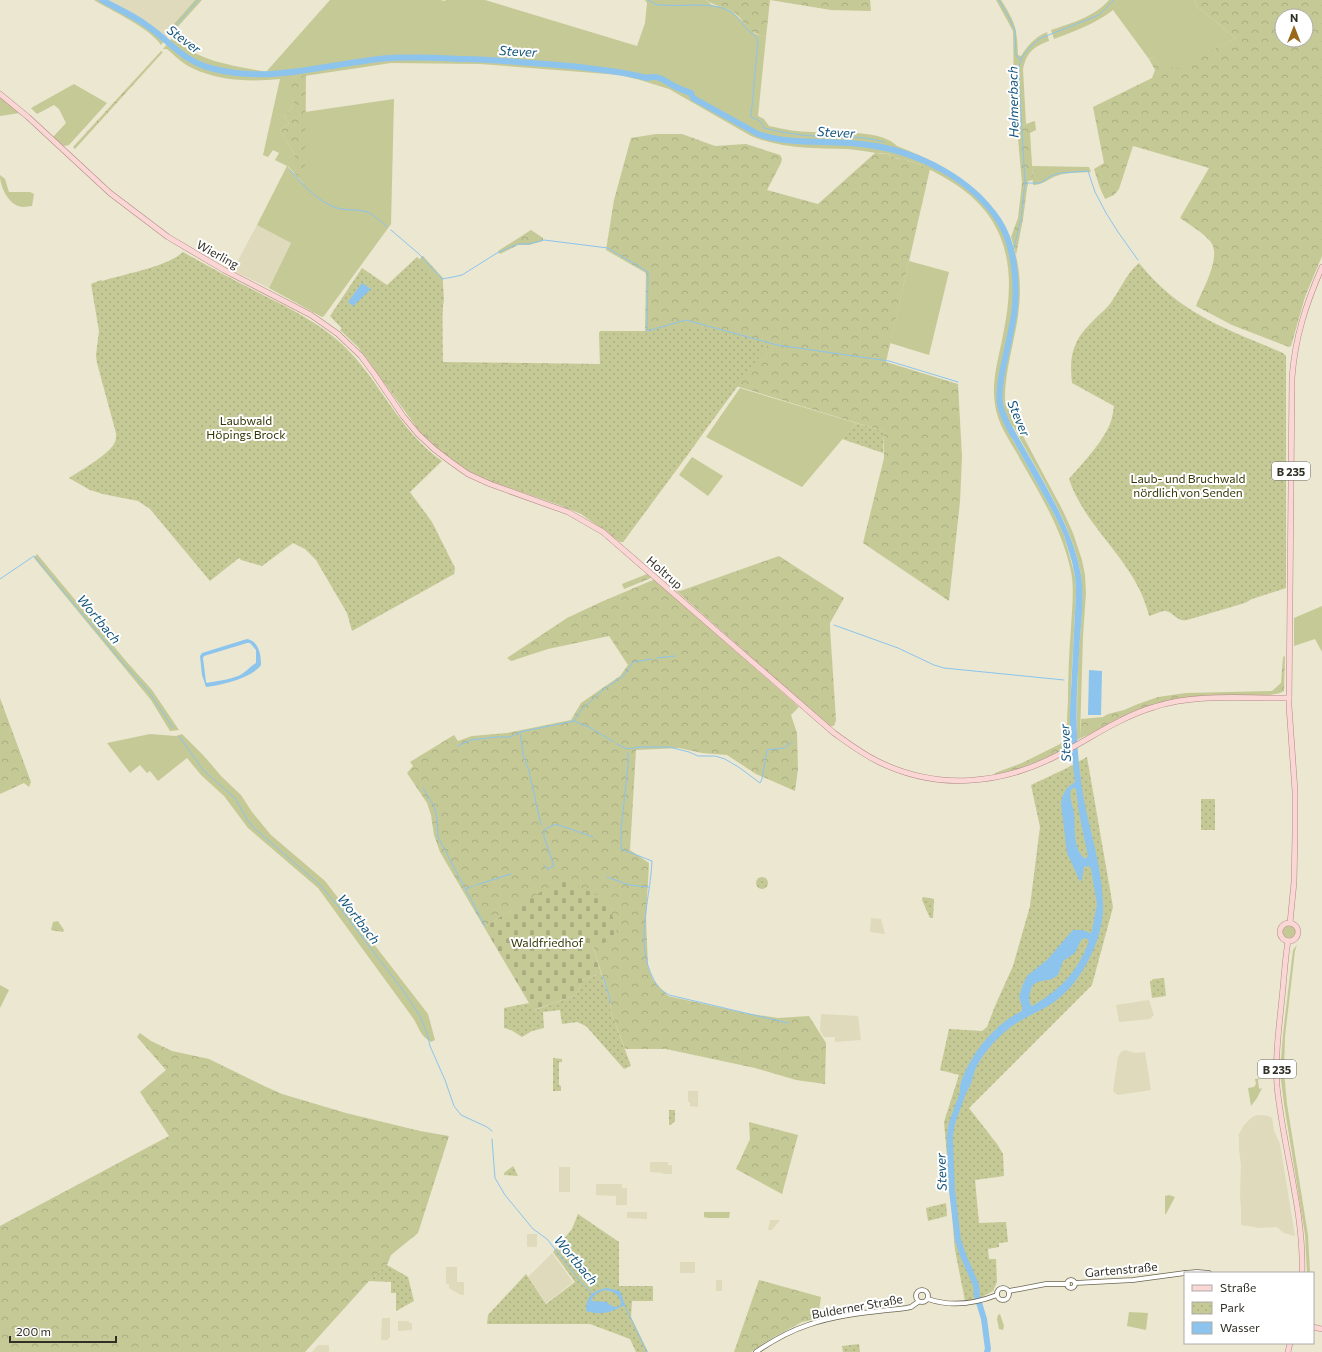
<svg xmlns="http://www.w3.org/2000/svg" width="1322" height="1352" font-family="Commissioner,sans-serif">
<defs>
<pattern id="forest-crowns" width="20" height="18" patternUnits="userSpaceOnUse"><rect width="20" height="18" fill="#c5c996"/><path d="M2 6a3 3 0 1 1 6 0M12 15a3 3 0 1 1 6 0" fill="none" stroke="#aaad81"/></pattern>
<pattern id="cemetery-stones" width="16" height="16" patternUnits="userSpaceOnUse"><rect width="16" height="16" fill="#c5c996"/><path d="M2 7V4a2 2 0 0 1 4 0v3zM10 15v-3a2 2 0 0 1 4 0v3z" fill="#aaad81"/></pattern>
<pattern id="park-dots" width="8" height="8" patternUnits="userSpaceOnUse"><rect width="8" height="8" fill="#c5c996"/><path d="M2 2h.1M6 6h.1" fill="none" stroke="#aaad81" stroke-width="1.8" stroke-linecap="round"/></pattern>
</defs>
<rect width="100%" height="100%" fill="#ebe7d0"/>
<g fill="#dfdabc">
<polygon points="105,0 195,0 169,28 173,32 167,37"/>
<polygon points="257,225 291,243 269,288 234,271 234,268"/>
<polygon points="871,918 881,919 885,934 870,932"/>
<polygon points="1149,1000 1154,1015 1150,1019 1119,1022 1116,1005"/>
<polygon points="821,1014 858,1016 861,1040 835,1042 835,1037 824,1037 820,1030"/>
<polygon points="1125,1050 1135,1053 1145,1052 1151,1090 1118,1095 1113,1091 1118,1057 1121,1052"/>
<polygon points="688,1091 698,1091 698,1107 690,1106 690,1102 688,1102"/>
<polygon points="1261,1115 1268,1116 1272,1118 1274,1131 1280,1144 1295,1236 1284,1233 1277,1227 1260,1228 1241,1225 1241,1207 1240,1196 1241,1165 1239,1149 1239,1137 1238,1136 1244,1125 1250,1119 1254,1116"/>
<polygon points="650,1162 668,1162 668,1165 672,1165 672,1174 663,1174 663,1173 650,1172"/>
<rect x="559" y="1167" width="11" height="25"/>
<polygon points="596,1184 622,1184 622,1188 627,1188 627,1205 616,1205 616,1196 596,1195"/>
<polygon points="627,1212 647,1212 647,1219 627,1218"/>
<polygon points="770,1220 780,1220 772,1230 768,1230"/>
<rect x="527" y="1234" width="10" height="13"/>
<polygon points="552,1253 573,1282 572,1283 546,1303 528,1277"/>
<rect x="680" y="1262" width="15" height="11"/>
<polygon points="446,1267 457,1267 457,1282 464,1282 464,1295 461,1295 449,1288 449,1284 446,1284"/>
<rect x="716" y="1280" width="6" height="11"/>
<polygon points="382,1318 390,1318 390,1337 387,1340 381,1340"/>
<polygon points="398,1321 409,1321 409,1323 412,1323 412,1330 398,1331"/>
<polygon points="318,1345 329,1345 329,1352 312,1352"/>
</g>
<g fill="#c5c996">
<path d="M94 0H105L167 37 161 45C150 28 112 11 94 0Z"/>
<path d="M330 0H441L444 1 446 0H485L637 46 645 23 647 3 645 0H706L712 5 724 7 732 11 755 34 766 37 758 116 764 119 769 126C783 129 798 132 812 132 835 134 879 128 897 146 976 176 1031 223 1018 316 1014 344 1004 374 1005 402L1063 511 1073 533 1082 560 1085 575 1086 593 1083 636 1080 737 1081 738 1077 740C1077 709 1077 679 1079 649 1081 625 1084 599 1081 575 1073 525 1037 471 1013 426L1007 429 1054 514 1064 535 1075 576 1076 592 1071 686 1070 738 1072 744 1069 746C1066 732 1067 716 1068 701 1068 677 1069 652 1071 628 1072 607 1075 586 1070 567 1061 528 1040 494 1020 459 1011 442 997 424 995 404 991 381 999 357 1003 335 1016 274 1011 221 955 184 940 174 924 166 907 160 903 159 899 159 895 158 893 157 890 155 888 154 884 153 880 153 876 153 866 151 857 150 847 149 814 148 782 149 751 136L669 89 640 80 620 75 480 64 391 63 291 78 294 105 284 117 289 123 280 130 295 155 288 167 303 183 305 180V112L394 99 391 224 324 316 322 317 269 288 291 243 257 225 287 166 275 160 279 153 273 150 268 157 263 155 280 79C251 82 219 81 192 68 182 63 175 56 167 49H163L172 38C179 43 186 48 193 52 214 64 243 67 266 72Z"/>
<path d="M996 0H1001C1016 23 1017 29 1018 55L1021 56C1028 45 1035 37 1047 32L1049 41C1033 47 1027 52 1023 69L1026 124 1017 127 1014 88 1013 31Z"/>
<path d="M1109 0H1195L1196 6 1236 38 1178 69 1162 68 1152 57 1149 59 1113 10C1095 24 1075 31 1054 39L1051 30C1072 23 1094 17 1109 0Z"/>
<polygon points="74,84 107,103 69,145 64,146 53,137 66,123 59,109 54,105 37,114 31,108"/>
<polygon points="0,97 20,113 0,116"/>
<path d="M1032 166 1089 167 1091 172C1081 173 1069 172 1059 175 1049 178 1043 185 1033 185Z"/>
<path d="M0 175 5 179 9 192H30L34 194 32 206C29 206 26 207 23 207 8 206 0 186 0 175Z"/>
<polygon points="909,261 949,272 929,355 890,343"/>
<polygon points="740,388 856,423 802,487 706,437"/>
<polygon points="692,457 723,476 708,496 679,475"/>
<polygon points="37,554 126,661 152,690 179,730 170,731 151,700 34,558"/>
<polygon points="1322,606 1322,652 1315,639 1294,646 1294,618"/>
<path d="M150 734 176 736 182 734 203 755 222 777 241 795 252 812 271 835 325 881 428 1014 435 1040 431 1042C420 1036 419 1027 413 1018L318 888 248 828 224 796 201 775 187 758 158 781 150 771 147 773 140 765 130 773 107 743Z"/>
<circle cx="1289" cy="931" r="7"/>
<polygon points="1297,945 1295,951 1285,1036 1284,1072 1287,1104 1308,1235 1310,1273 1307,1273 1305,1235 1284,1104 1280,1072 1283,1034 1293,950"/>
<polygon points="0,985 9,990 0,1008"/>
<polygon points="1262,1078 1258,1080 1259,1089 1262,1088 1257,1098 1251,1106 1248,1088 1254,1087 1256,1084 1255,1079"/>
<polygon points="1169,1195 1175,1197 1166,1214 1165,1214 1165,1196"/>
<polygon points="704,1212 730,1212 729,1218 708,1218 704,1217"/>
<polygon points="1129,1312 1148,1313 1146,1330 1127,1326"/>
<polygon points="1000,1314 1004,1326 1003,1330 999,1329 997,1319 998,1315"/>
</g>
<g fill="url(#forest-crowns)" fill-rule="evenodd">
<polygon points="195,0 202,0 173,32 169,29"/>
<path d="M706 0H870L871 11 831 10 770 0 766 37C744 32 747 21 732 11 723 6 714 6 706 0Z"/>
<path d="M1195 0H1322V256L1305 297 1291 346 1289 347 1232 325 1196 306C1202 290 1223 256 1210 241 1202 232 1190 225 1180 218L1209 168 1133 146 1119 189 1114 195 1105 199 1100 188 1094 169 1104 163 1093 107 1152 78 1155 70 1149 59 1152 57 1162 67 1178 68 1236 38 1196 6ZM1282 16H1306V40H1282Z"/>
<polygon points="161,51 163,52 75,149 73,147"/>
<polygon points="306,75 305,180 303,183 288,166 295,155 280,130 289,123 284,117 294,105 290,78"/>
<polygon points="1035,121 1036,130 1030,133 1033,180 1028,181 1023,219 1016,255 1011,237 1018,218 1022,183 1017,127"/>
<polygon points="656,134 682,134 715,146 746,144 780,155 782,159 781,163 767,190 818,204 875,153 887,154 898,159 904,159 930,169 886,362 958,384 962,457 960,502 949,601 863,543 884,458 883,431 736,386 689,453 623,542 620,542 581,514 559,505 492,482 470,472 453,460 436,447 420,432 358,347 340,330 389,285 423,256 443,278 442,362 600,364 600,331 645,331 646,273 606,250 614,200 631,138"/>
<polygon points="531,230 543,238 543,241 529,245 518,245 500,254 498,251"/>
<polygon points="779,556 844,598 830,623 830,628 836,720 834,726 830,726 673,588 680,591"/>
<polygon points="647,574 651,576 651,578 624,589 622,584"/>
<polygon points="653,580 655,580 799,707 791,715 797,733 798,769 795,791 756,774 727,755 702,753 679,748 636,750 630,850 649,863 646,918 648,966 653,980 668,996 745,1013 778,1018 809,1016 826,1043 825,1084 796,1080 755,1068 666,1049 625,1049 610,1009 611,1003 593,947 562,880 484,927 440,852 434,835 431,815 427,803 407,773 413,766 410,762 454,735 458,741 472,736 507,733 571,720 581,703 620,676 628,665 609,636 548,649 511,661 507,658 567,618 601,602"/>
<path d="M1285 656 1284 691 1280 693 1270 695C1227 696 1183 694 1142 708 1120 715 1101 729 1081 738L1080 737 1081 719 1103 717 1108 714 1124 710 1138 704 1158 697 1186 693 1272 691 1281 683 1283 657Z"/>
<polygon points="0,698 31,782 29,787 24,783 0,794"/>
<path d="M1068 740 1069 746C1044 760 1023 768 995 775V773L1022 763Z"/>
<polygon points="58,921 64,930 63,932 51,930 53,922"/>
<polygon points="140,1033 151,1041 172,1051 209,1059 264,1086 282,1094 346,1113 420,1131 449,1136 418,1233 391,1255 387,1265 369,1281 305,1352 0,1352 0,1226 169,1136 140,1092 166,1070 137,1037"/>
<polygon points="749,1122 798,1135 782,1194 736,1169 750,1139"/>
<polygon points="759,1280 821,1297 818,1317 816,1319 802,1322 774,1337 751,1352 734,1352"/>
</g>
<polygon fill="url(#cemetery-stones)" points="562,879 608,900 618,937 593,947 601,973 583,980 576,995 534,1010 529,1003 484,927"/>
<g fill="url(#park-dots)">
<path d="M183 252C209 267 236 281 263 295 291 309 319 323 342 344 380 380 398 430 442 461L410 492 432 522 455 568 454 574 352 631 347 613 316 560 305 549 293 543 262 566 241 560 239 558 210 581 150 509 138 501 103 494 90 490 69 478C80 471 110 454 115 442 116 440 116 436 116 433L97 363 96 355 99 331 91 284 101 280 102 281C124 274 167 267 183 252Z"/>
<polygon points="417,257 437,282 443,284 444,300 442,311 443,363 600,367 599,332 645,334 647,332 648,324 654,327 705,327 769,342 768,345 623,542 606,528 585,514 550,499 504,484 481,475 459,462 431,439 419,426 370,358 330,316 362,268 387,285"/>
<path d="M1139 263C1181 315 1225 328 1283 353L1286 356V588L1252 599 1245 603 1187 620C1175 622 1173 610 1164 611 1159 612 1153 615 1149 616 1137 562 1086 530 1069 479 1082 464 1102 443 1110 424 1112 419 1113 412 1114 406L1072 383C1069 356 1073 340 1093 321 1099 314 1107 309 1112 301 1121 288 1127 273 1139 263Z"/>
<polygon points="856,423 883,431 883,453 842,439"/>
<polygon points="1087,757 1113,907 1092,985 969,1108 997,1144 1003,1154 1004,1176 975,1180 979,1223 1006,1222 1008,1242 999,1243 999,1247 988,1249 989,1259 996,1259 997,1282 993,1291 982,1297 965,1301 955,1250 944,1122 959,1075 940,1070 949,1029 982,1031 987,1027 995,1006 1013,966 1030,906 1040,827 1031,785 1065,769"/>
<rect x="1201" y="799" width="14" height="31"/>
<circle cx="762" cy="883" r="6"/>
<polygon points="923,897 934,899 933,918 930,918 922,900"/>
<polygon points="601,973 611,1003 610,1009 631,1066 624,1069 586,1026 577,1022 562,1024 560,1010 543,1012 544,1028 532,1031 522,1037 511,1030 504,1028 504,1008 529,1003 535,1010 576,995 583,980"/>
<polygon points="1164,978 1166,996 1152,998 1150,982 1153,979"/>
<polygon points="553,1058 562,1059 562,1062 559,1062 559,1085 561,1086 561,1091 553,1091"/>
<polygon points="669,1110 675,1110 675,1121 671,1125 669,1125"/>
<polygon points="513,1166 518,1176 504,1175 504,1173"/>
<polygon points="946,1203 947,1216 928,1221 926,1208"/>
<polygon points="578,1214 619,1242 619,1286 653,1286 653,1301 632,1301 631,1317 648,1352 636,1352 630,1339 590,1324 487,1324 488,1315 526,1274 546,1304 575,1282 553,1252 572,1229"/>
<polygon points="387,1265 408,1277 414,1301 396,1311 396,1293 391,1293 391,1282 369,1281"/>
<polygon points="859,1344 860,1352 843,1352 842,1346"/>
</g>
<g fill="#8cc4ee" fill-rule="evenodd">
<polygon points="362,283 371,289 353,306 348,302"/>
<path d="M1012 426C1037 471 1072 524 1081 575 1085 600 1080 629 1079 654 1076 696 1075 739 1081 781 1086 821 1102 862 1103 903 1104 921 1098 941 1090 957 1081 976 1068 993 1050 1005 1036 1013 1021 1019 1008 1029 995 1040 982 1054 975 1070 973 1076 972 1082 969 1088 967 1091 965 1094 964 1097L959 1096C960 1093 960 1090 960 1087 961 1080 965 1072 968 1066 979 1044 1000 1021 1022 1011V1006L1019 997 1023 984 1028 975 1047 960 1073 930H1083L1090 933 1092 931 1097 904 1091 869 1089 866 1084 867 1082 880 1080 881 1067 853 1062 812 1061 802 1063 795 1067 788 1075 782 1070 738V711L1076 592 1075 576 1072 562 1064 535 1054 514 1007 429ZM1072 788 1076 789 1079 813 1088 856 1085 859C1072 847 1076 829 1074 813 1073 804 1068 798 1072 788ZM1084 938 1087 939 1089 941C1077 973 1060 990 1032 1006L1030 1004 1029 997 1032 986 1037 982 1052 979 1058 975 1063 961 1075 953 1081 940Z"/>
<path d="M247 639C259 641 261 655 261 665 252 678 221 685 206 687L202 675 200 656 202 653ZM247 643H250L256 650V663C249 667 244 675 235 677 227 680 216 681 207 683L206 682 203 658 204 656Z"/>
<polygon points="1089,670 1102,671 1101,715 1088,715"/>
<path d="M607 1288 620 1291 625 1305C610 1312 603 1316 586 1311 587 1295 592 1291 607 1288ZM605 1290C613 1291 619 1294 621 1302L620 1306C615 1308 610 1306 607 1302L592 1301 591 1299 597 1293Z"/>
</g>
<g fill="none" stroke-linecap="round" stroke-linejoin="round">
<g stroke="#8cc4ee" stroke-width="1">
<path d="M648 0 657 5H663C684 7 713 1 731 12 737 17 742 22 746 28 750 33 757 35 758 42L751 117C757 120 762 120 764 128 780 132 797 135 813 136 837 137 861 135 884 142"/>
<polyline points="999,0 1008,16 1015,30 1016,56 1021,59"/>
<polyline points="171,31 198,0"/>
<polyline points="164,39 165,37"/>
<path d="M290 170C303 185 318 202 337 208 347 211 359 209 367 212 375 215 381 222 387 227"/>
<polyline points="1026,183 1040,183 1051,176 1060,173 1088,171 1095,192 1106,213 1118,232 1138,260"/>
<polyline points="391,230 419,254 442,279 453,277 462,275 497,253 518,244 529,244 544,240 608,248 648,272 647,331 686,320 777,345 889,361 958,382"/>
<polyline points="1012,255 1021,219 1025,183 1020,96 1019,69 1021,59 1026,52 1032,45 1041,38 1099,15 1114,0"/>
<polyline points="0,579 34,556 123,663 149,692 173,728"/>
<polyline points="834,625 898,648 934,665 944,668 1064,680"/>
<polyline points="657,658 675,656"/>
<polyline points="574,721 589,727 614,742"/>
<polyline points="520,732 523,754 529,771 541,825"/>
<polyline points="179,736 204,771 235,798 248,821 255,829 320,885 343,912 402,989 420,1016 427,1033 430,1046 445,1080 454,1106 461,1115 487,1127 492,1131"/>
<polyline points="617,744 627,749 640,747 669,747 689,752 698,756 715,756 725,759 740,768 760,783 762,779 767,750 784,748 792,742"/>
<polyline points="458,746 471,740 496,737 510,737 520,732 574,721 581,710 603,690 623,676 633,662 652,659"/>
<path d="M628 753V765L621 830V849L652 861C650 904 632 948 658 987"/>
<polyline points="423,788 434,806 437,817 438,837 485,926"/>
<polyline points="544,865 548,869 554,866 544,837 544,830 553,825 559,825 593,837"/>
<polyline points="607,877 629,885 649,887"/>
<polyline points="476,885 511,874"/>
<polyline points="466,889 473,886"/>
<polyline points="603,976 611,1003"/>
<polyline points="661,990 669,995 788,1023"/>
<polyline points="492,1139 495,1178 505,1195 533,1229 547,1239 579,1280 592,1293"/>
<polyline points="624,1304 647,1352"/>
</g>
<g stroke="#8cc4ee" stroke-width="6">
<path d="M102 0C118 9 135 16 149 27 173 44 184 62 214 69 269 83 325 65 379 59 407 56 436 58 464 59 499 60 534 63 570 66 596 69 622 71 647 78 658 75 664 80 672 85 678 88 684 91 691 93L693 98 758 134C793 146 832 139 869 145 918 152 971 178 999 221 1015 246 1018 285 1014 315 1011 332 1007 350 1003 368 1001 380 998 392 1000 404 1002 415 1008 425 1013 435"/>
<polyline points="964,1090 952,1123 950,1135 950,1144 952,1191 958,1240 963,1255 976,1285 977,1296 984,1319 988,1349 987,1352"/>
</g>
<defs>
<g id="minor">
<polyline points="1185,1273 1197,1272 1209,1273"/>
<circle cx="1071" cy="1284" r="4"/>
<polyline points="1075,1283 1133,1280 1185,1273"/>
<circle cx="1003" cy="1294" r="6"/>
<circle cx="922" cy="1296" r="6"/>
<polyline points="1009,1291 1046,1284 1068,1284"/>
<path d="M928 1299C951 1307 974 1304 997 1295"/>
<path d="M756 1352C772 1341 790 1331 808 1325 839 1314 873 1312 906 1308L911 1307 918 1302"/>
</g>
<g id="major">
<path d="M0 94 28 117 110 193 168 237 224 270 311 315 338 334 361 356 375 375 403 416 418 434 434 449 451 462 468 474 490 484 568 512 603 532 834 733C848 743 861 753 877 761 937 791 1002 785 1060 754 1091 738 1120 717 1154 707 1197 693 1245 699 1289 698"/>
<path d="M1290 923 1294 882 1295 835V791L1289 706 1292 378C1295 337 1306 304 1322 267"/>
<circle cx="1289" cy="932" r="9"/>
<path d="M1288 941C1285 959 1284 979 1282 998 1279 1027 1275 1057 1277 1086 1283 1148 1304 1211 1302 1273"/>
<polyline points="1313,1327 1322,1329"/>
<polyline points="1288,1352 1290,1343"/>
</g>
</defs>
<use href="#minor" stroke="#6a6652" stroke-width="5.5"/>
<use href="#major" stroke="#b28986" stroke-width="6"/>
<use href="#minor" stroke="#fff" stroke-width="4"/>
<use href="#major" stroke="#fad6d5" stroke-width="5"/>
</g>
<g text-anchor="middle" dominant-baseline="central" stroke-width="4" stroke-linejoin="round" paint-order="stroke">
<g fill="#fff" stroke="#6f6d67" stroke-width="1">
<rect x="1272" y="462" width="38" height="18" rx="3"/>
<rect x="1258" y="1060" width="38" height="18" rx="3"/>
</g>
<g font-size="11" font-weight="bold" fill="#312f26">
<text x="1291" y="471">B 235</text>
<text x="1277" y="1069">B 235</text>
</g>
<g font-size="12" fill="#312f26" stroke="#fff">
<text transform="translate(218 254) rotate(29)">Wierling</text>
<text transform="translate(665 572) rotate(41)">Holtrup</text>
<text transform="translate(1121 1269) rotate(-5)">Gartenstraße</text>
<text transform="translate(857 1306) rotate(-10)">Bulderner Straße</text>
</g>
<g font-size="12" fill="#353705" stroke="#fff">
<text x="246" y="420">Laubwald<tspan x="246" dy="14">Höpings Brock</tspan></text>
<text x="1188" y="478">Laub- und Bruchwald<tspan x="1188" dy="14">nördlich von Senden</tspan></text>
<text x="547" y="942">Waldfriedhof</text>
</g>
<g font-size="13" font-style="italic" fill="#13557d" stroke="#fff">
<text transform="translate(184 39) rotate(36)">Stever</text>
<text transform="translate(518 51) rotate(3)">Stever</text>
<text transform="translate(1013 102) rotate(-91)">Helmerbach</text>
<text transform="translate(836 132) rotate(3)">Stever</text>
<text transform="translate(1019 418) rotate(67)">Stever</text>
<text transform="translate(99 619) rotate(50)">Wortbach</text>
<text transform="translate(1065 743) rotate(-93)">Stever</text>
<text transform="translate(359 919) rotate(52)">Wortbach</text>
<text transform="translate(941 1172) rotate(-92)">Stever</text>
<text transform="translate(576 1260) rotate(50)">Wortbach</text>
</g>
</g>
<rect x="1184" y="1272" width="130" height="72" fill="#ffffff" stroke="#adaca8"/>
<rect x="1192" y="1285" width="20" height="6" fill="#fad6d5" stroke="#adaca8"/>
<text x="1220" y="1292" font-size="12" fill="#312f26">Straße</text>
<rect x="1192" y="1302" width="20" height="12" fill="url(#park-dots)" stroke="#adaca8"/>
<text x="1220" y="1312" font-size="12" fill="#312f26">Park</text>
<rect x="1192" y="1322" width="20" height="12" fill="#8cc4ee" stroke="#adaca8"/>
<text x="1220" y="1332" font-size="12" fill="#312f26">Wasser</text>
<g transform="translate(1294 28)"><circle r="19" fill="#ffffff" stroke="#adaca8"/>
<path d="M0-3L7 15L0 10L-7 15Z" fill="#99681b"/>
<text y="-6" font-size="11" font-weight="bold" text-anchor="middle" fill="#312f26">N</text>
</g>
<path d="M10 1336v6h106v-6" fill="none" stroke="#312f26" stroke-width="2"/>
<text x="16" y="1336" font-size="12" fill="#312f26" stroke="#ffffff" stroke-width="3" paint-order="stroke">200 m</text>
</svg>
